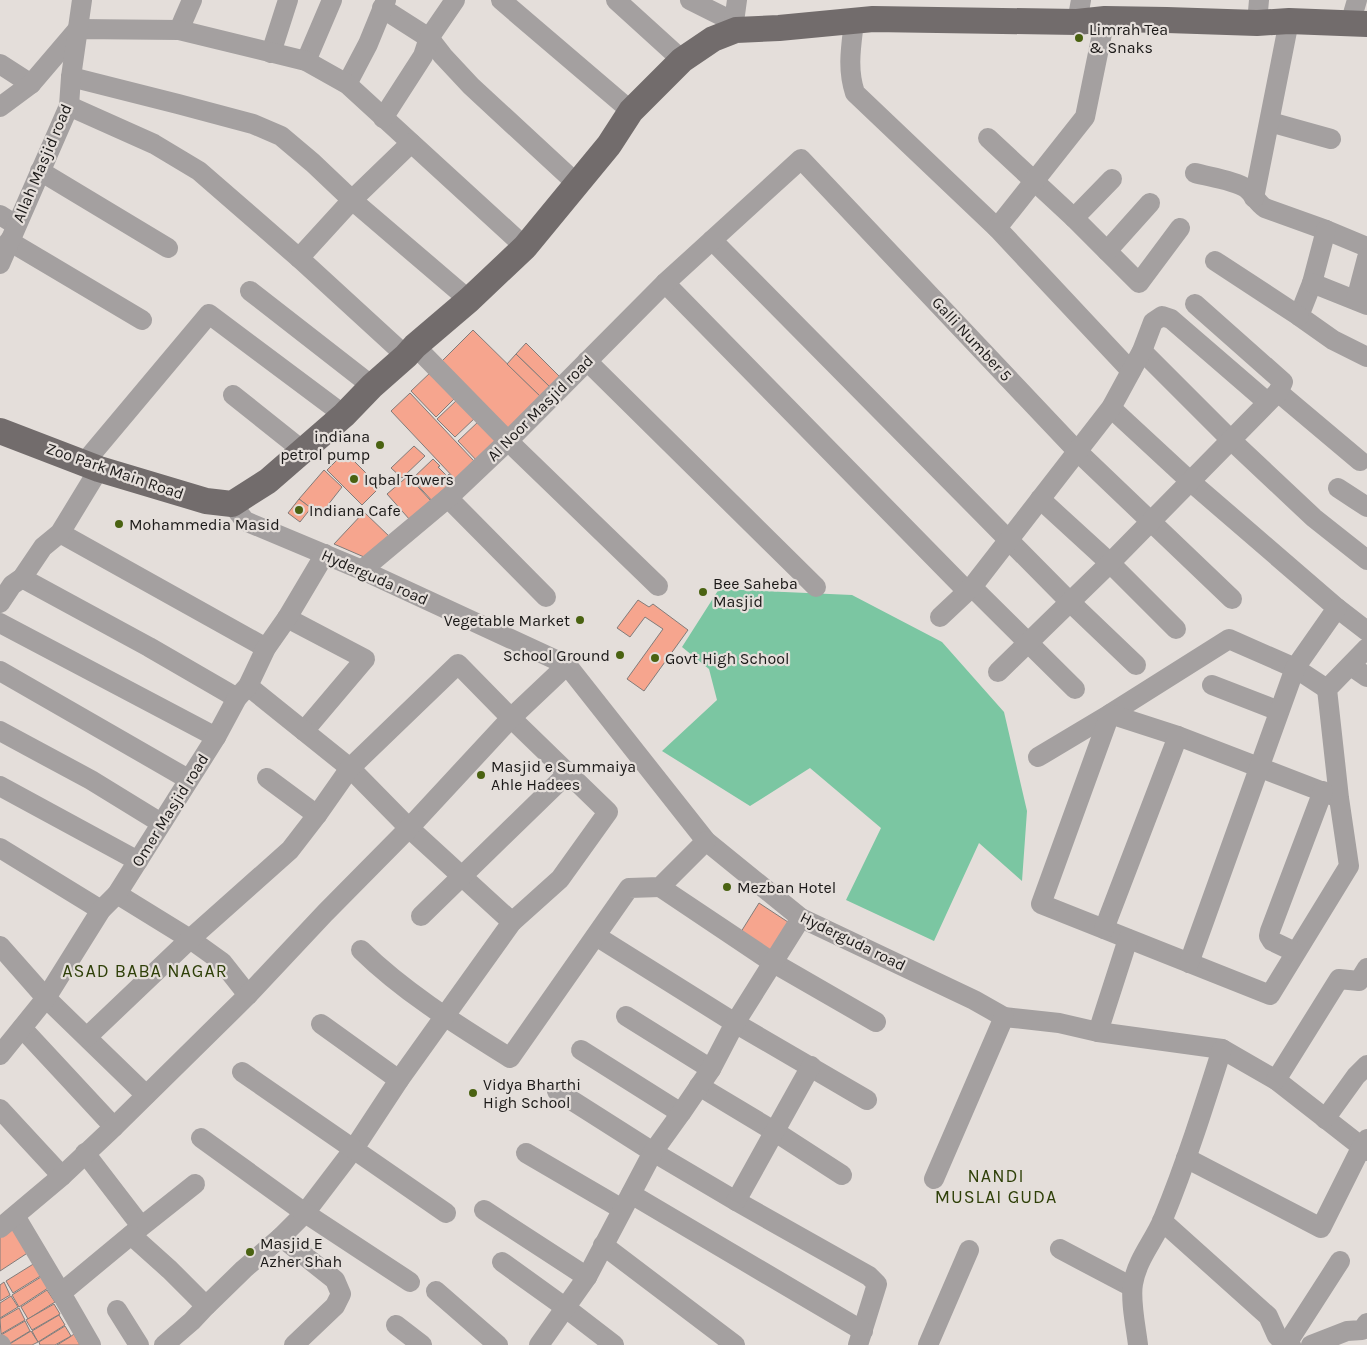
<svg xmlns="http://www.w3.org/2000/svg" width="1367" height="1345" font-family="Karla,sans-serif">
<rect width="100%" height="100%" fill="#e4deda"/>
<polygon fill="#7bc6a2" points="719,589 852,595 942,642 1004,712 1027,811 1022,881 979,843 934,941 846,900 881,828 810,768 750,806 662,751 717,700 709,669 682,647"/>
<g fill="#f6a58e" stroke="#827c7a">
<polygon points="473,330 541,397 506,431 439,364"/>
<polygon points="526,343 560,377 550,387 516,354"/>
<polygon points="516,354 550,387 541,397 507,364"/>
<polygon points="432,371 457,396 436,417 411,391"/>
<polygon points="410,393 474,461 455,479 391,411"/>
<polygon points="458,399 476,417 455,437 437,419"/>
<polygon points="480,420 502,442 480,464 458,441"/>
<polygon points="414,446 425,456 402,478 391,468"/>
<polygon points="345,452 380,487 362,505 327,470"/>
<polygon points="433,459 440,466 438,467 447,476 449,474 457,483 434,503 412,479"/>
<polygon points="324,470 342,487 320,515 299,499"/>
<polygon points="408,476 431,501 410,520 387,494"/>
<polygon points="299,499 311,508 300,522 288,513"/>
<polygon points="364,512 391,538 371,560 334,544"/>
<polygon points="638,600 649,607 653,604 688,630 644,691 627,679 663,629 645,617 630,637 617,628"/>
<polygon points="759,903 791,924 772,954 739,935"/>
<polygon points="13,1229 29,1252 0,1271 0,1237"/>
<polygon points="35,1263 42,1275 13,1293 6,1281"/>
<polygon points="41,1277 48,1288 19,1307 12,1295"/>
<polygon points="4,1282 10,1295 0,1301 0,1285"/>
<polygon points="47,1290 55,1302 28,1319 21,1307"/>
<polygon points="11,1296 18,1307 0,1318 0,1303"/>
<polygon points="54,1304 60,1314 32,1330 26,1320"/>
<polygon points="19,1308 25,1320 1,1334 0,1319"/>
<polygon points="59,1315 65,1325 38,1342 32,1331"/>
<polygon points="25,1321 30,1331 7,1345 1,1335"/>
<polygon points="65,1326 71,1336 55,1345 40,1345 39,1342"/>
<polygon points="31,1331 38,1342 32,1345 8,1345"/>
<polygon points="74,1334 80,1345 57,1345 70,1337"/>
</g>
<g fill="none" stroke-linecap="round" stroke-linejoin="round">
<g stroke="#a4a0a0" stroke-width="20">
<polyline points="501,0 631,111"/>
<polyline points="616,0 682,60"/>
<polyline points="690,0 734,22"/>
<polyline points="382,8 429,38 443,56 471,86 576,183"/>
<path d="M854 22C851 47 847 69 855 93L997 228 1131 371"/>
<polyline points="1077,22 1081,0"/>
<polyline points="1257,23 1259,0"/>
<polyline points="1350,24 1357,0"/>
<polyline points="179,30 192,0"/>
<polyline points="736,30 734,22 737,0"/>
<polyline points="271,53 288,0"/>
<polyline points="306,61 332,0"/>
<polyline points="0,64 31,84"/>
<polyline points="71,77 178,104 253,124 281,136 313,163 352,200 469,300"/>
<polyline points="347,84 368,44 386,0"/>
<polyline points="69,106 154,144 199,171 299,258 406,356"/>
<polyline points="0,107 31,84 78,29 179,30 306,61 347,84 525,247"/>
<polyline points="383,118 423,56 429,38 455,0"/>
<polyline points="1270,122 1331,139"/>
<polyline points="988,138 1074,218 1139,283 1180,228"/>
<polyline points="40,171 168,248"/>
<path d="M1195 173C1210 177 1233 180 1246 188 1253 193 1257 203 1265 208L1326 230 1367 247"/>
<polyline points="1254,198 1289,21"/>
<polyline points="0,215 16,225"/>
<polyline points="1074,218 1112,179"/>
<polyline points="997,228 1085,117 1105,19"/>
<polyline points="1326,230 1312,283 1299,316 1333,340 1367,357"/>
<polyline points="712,240 1070,602 1136,665"/>
<polyline points="9,241 142,320"/>
<polyline points="1107,251 1150,203"/>
<polyline points="299,258 352,200 411,143"/>
<polyline points="1215,261 1299,316"/>
<polyline points="0,264 69,106 71,77 82,0"/>
<polyline points="665,283 967,591"/>
<polyline points="1312,283 1367,305"/>
<polyline points="250,291 372,386"/>
<polyline points="1356,300 1367,258"/>
<polyline points="415,346 508,441 658,586"/>
<polyline points="1142,351 1231,440 1314,518 1367,560"/>
<polyline points="587,361 816,587"/>
<polyline points="1278,392 1360,461"/>
<polyline points="233,395 302,450"/>
<polyline points="1111,408 1191,482 1337,608 1367,631"/>
<polyline points="84,463 209,314 344,415"/>
<polyline points="1338,488 1367,507"/>
<polyline points="448,498 546,597"/>
<polyline points="1040,499 1110,563 1176,629"/>
<polyline points="232,504 245,521 362,570 567,665 706,841 801,918 974,1000 1004,1017 1059,1023 1098,1032 1222,1049 1276,1080 1367,1151"/>
<polyline points="60,533 266,648"/>
<polyline points="362,570 448,498 508,441 665,283 801,159 1077,451 1232,599"/>
<polyline points="22,578 149,647 237,698"/>
<polyline points="972,587 1075,689"/>
<polyline points="0,603 12,585 22,578 43,547 60,533 99,469"/>
<polyline points="940,617 972,587 1111,408 1142,351 1153,322 1162,316 1171,319 1267,402"/>
<polyline points="287,618 365,659 304,731"/>
<polyline points="0,623 216,737"/>
<polyline points="1351,666 1367,677"/>
<polyline points="0,671 188,779"/>
<polyline points="998,672 1110,563 1278,392 1283,382 1195,304"/>
<polyline points="1212,685 1279,711"/>
<polyline points="248,686 350,768 409,828 512,922"/>
<polyline points="0,731 91,780 161,823"/>
<polyline points="1038,757 1110,714 1229,639 1295,668 1327,689"/>
<polyline points="267,778 317,815"/>
<polyline points="0,786 138,861"/>
<polyline points="1339,798 1178,736 1110,714 1041,904 1270,995 1349,866 1339,798 1327,689 1367,648"/>
<polyline points="0,848 101,910"/>
<polyline points="660,887 772,962 876,1022"/>
<polyline points="117,894 190,939 222,962 248,995"/>
<polyline points="421,916 568,773"/>
<polyline points="1104,929 1178,736"/>
<polyline points="596,936 735,1023 867,1100"/>
<polyline points="0,946 46,998 146,1095"/>
<path d="M361 950C405 993 459 1026 510 1058L629 888 660 887 706 841"/>
<polyline points="1295,952 1272,941 1269,936 1270,931 1323,791"/>
<polyline points="1189,963 1295,668 1337,608"/>
<polyline points="626,1016 711,1069"/>
<polyline points="321,1024 399,1080"/>
<polyline points="22,1028 114,1127"/>
<polyline points="1098,1032 1128,939"/>
<polyline points="87,1037 190,939 290,850 317,815 350,768 458,664 511,718 608,812 560,879 512,922 399,1080 353,1150 305,1213 281,1237 244,1269 206,1306 192,1321 164,1345"/>
<polyline points="581,1050 681,1113"/>
<polyline points="0,1055 46,998 101,910 117,894 216,737 237,698 248,686 266,648 287,618 325,554"/>
<polyline points="242,1072 446,1213"/>
<polyline points="1276,1080 1339,979 1359,981 1367,968"/>
<polyline points="699,1086 774,1131 842,1175"/>
<polyline points="557,1091 653,1152 736,1201 869,1276 877,1284 858,1345"/>
<polyline points="0,1109 62,1176"/>
<polyline points="1325,1119 1356,1076 1367,1065"/>
<polyline points="201,1138 305,1213 410,1282"/>
<polyline points="85,1153 141,1226"/>
<polyline points="526,1153 622,1209"/>
<polyline points="1186,1158 1321,1228 1361,1148 1367,1139"/>
<polyline points="934,1179 1004,1017"/>
<polyline points="631,1194 863,1331"/>
<polyline points="736,1201 811,1066"/>
<polyline points="484,1210 587,1277"/>
<polyline points="15,1216 61,1293"/>
<polyline points="1162,1221 1268,1316 1277,1336 1291,1345"/>
<polyline points="0,1228 62,1176 114,1127 248,995 325,913 409,828 511,718 567,665"/>
<polyline points="132,1234 195,1184"/>
<polyline points="281,1237 335,1280 341,1294 335,1306 294,1345"/>
<polyline points="603,1245 735,1345"/>
<polyline points="1060,1249 1132,1287"/>
<polyline points="502,1262 566,1308 614,1345"/>
<polyline points="436,1291 498,1345"/>
<polyline points="117,1310 139,1345"/>
<polyline points="396,1325 422,1345"/>
<polyline points="0,1344 1,1345"/>
<polyline points="91,1345 61,1293 131,1235 170,1270 206,1306"/>
<polyline points="539,1345 587,1277 653,1152 681,1113 711,1069 735,1023 801,918"/>
<polyline points="928,1345 969,1250"/>
<path d="M1138 1345C1136 1328 1130 1300 1133 1284 1137 1259 1154 1241 1163 1219 1186 1163 1204 1106 1222 1049"/>
<polyline points="1286,1345 1340,1261"/>
<polyline points="1311,1345 1347,1331 1362,1330 1367,1323"/>
</g>
<polyline stroke="#726c6c" stroke-width="26" points="0,431 99,469 206,501 232,504 268,481 344,415 372,386 406,356 415,346 469,300 525,247 609,145 631,111 682,60 713,39 736,30 779,28 873,19 1077,22 1105,19 1167,20 1257,23 1289,21 1367,24"/>
</g>
<g fill="#4a6211" stroke="#e4deda" stroke-width="2">
<circle cx="1079" cy="38" r="5"/>
<circle cx="380" cy="445" r="5"/>
<circle cx="354" cy="479" r="5"/>
<circle cx="299" cy="510" r="5"/>
<circle cx="119" cy="524" r="5"/>
<circle cx="703" cy="592" r="5"/>
<circle cx="580" cy="620" r="5"/>
<circle cx="620" cy="655" r="5"/>
<circle cx="655" cy="658" r="5"/>
<circle cx="481" cy="775" r="5"/>
<circle cx="727" cy="887" r="5"/>
<circle cx="473" cy="1093" r="5"/>
<circle cx="250" cy="1252" r="5"/>
</g>
<g text-anchor="middle" dominant-baseline="central" stroke-width="4.5" stroke-linejoin="round" paint-order="stroke">
<g font-size="16" fill="#1b1918" stroke="#e4deda" text-anchor="start">
<text x="1089" y="29">Limrah Tea<tspan x="1089" dy="18">&amp; Snaks</tspan></text>
<text x="370" y="436" text-anchor="end">indiana<tspan x="370" dy="18">petrol pump</tspan></text>
<text x="364" y="479">Iqbal Towers</text>
<text x="309" y="510">Indiana Cafe</text>
<text x="129" y="524">Mohammedia Masid</text>
<text x="713" y="583">Bee Saheba<tspan x="713" dy="18">Masjid</tspan></text>
<text x="570" y="620" text-anchor="end">Vegetable Market</text>
<text x="610" y="655" text-anchor="end">School Ground</text>
<text x="665" y="658">Govt High School</text>
<text x="491" y="766">Masjid e Summaiya<tspan x="491" dy="18">Ahle Hadees</tspan></text>
<text x="737" y="887">Mezban Hotel</text>
<text x="483" y="1084">Vidya Bharthi<tspan x="483" dy="18">High School</tspan></text>
<text x="260" y="1243">Masjid E<tspan x="260" dy="18">Azher Shah</tspan></text>
</g>
<g font-size="16" fill="#1b1918" stroke="#e4deda">
<text transform="translate(42 163) rotate(-67)">Allah Masjid road</text>
<text transform="translate(972 339) rotate(47)">Galli Number 5</text>
<text transform="translate(540 408) rotate(-45)">AI Noor Masjid road</text>
<text transform="translate(115 471) rotate(19)">Zoo Park Main Road</text>
<text transform="translate(375 577) rotate(24)">Hyderguda road</text>
<text transform="translate(170 810) rotate(-58)">Omer Masjid road</text>
<text transform="translate(853 941) rotate(26)">Hyderguda road</text>
</g>
<g font-size="18" letter-spacing="1" fill="#2f4009" stroke="#e4deda">
<text x="145" y="971">ASAD BABA NAGAR</text>
<text x="996" y="1176">NANDI<tspan x="996" dy="21">MUSLAI GUDA</tspan></text>
</g>
</g>
</svg>
